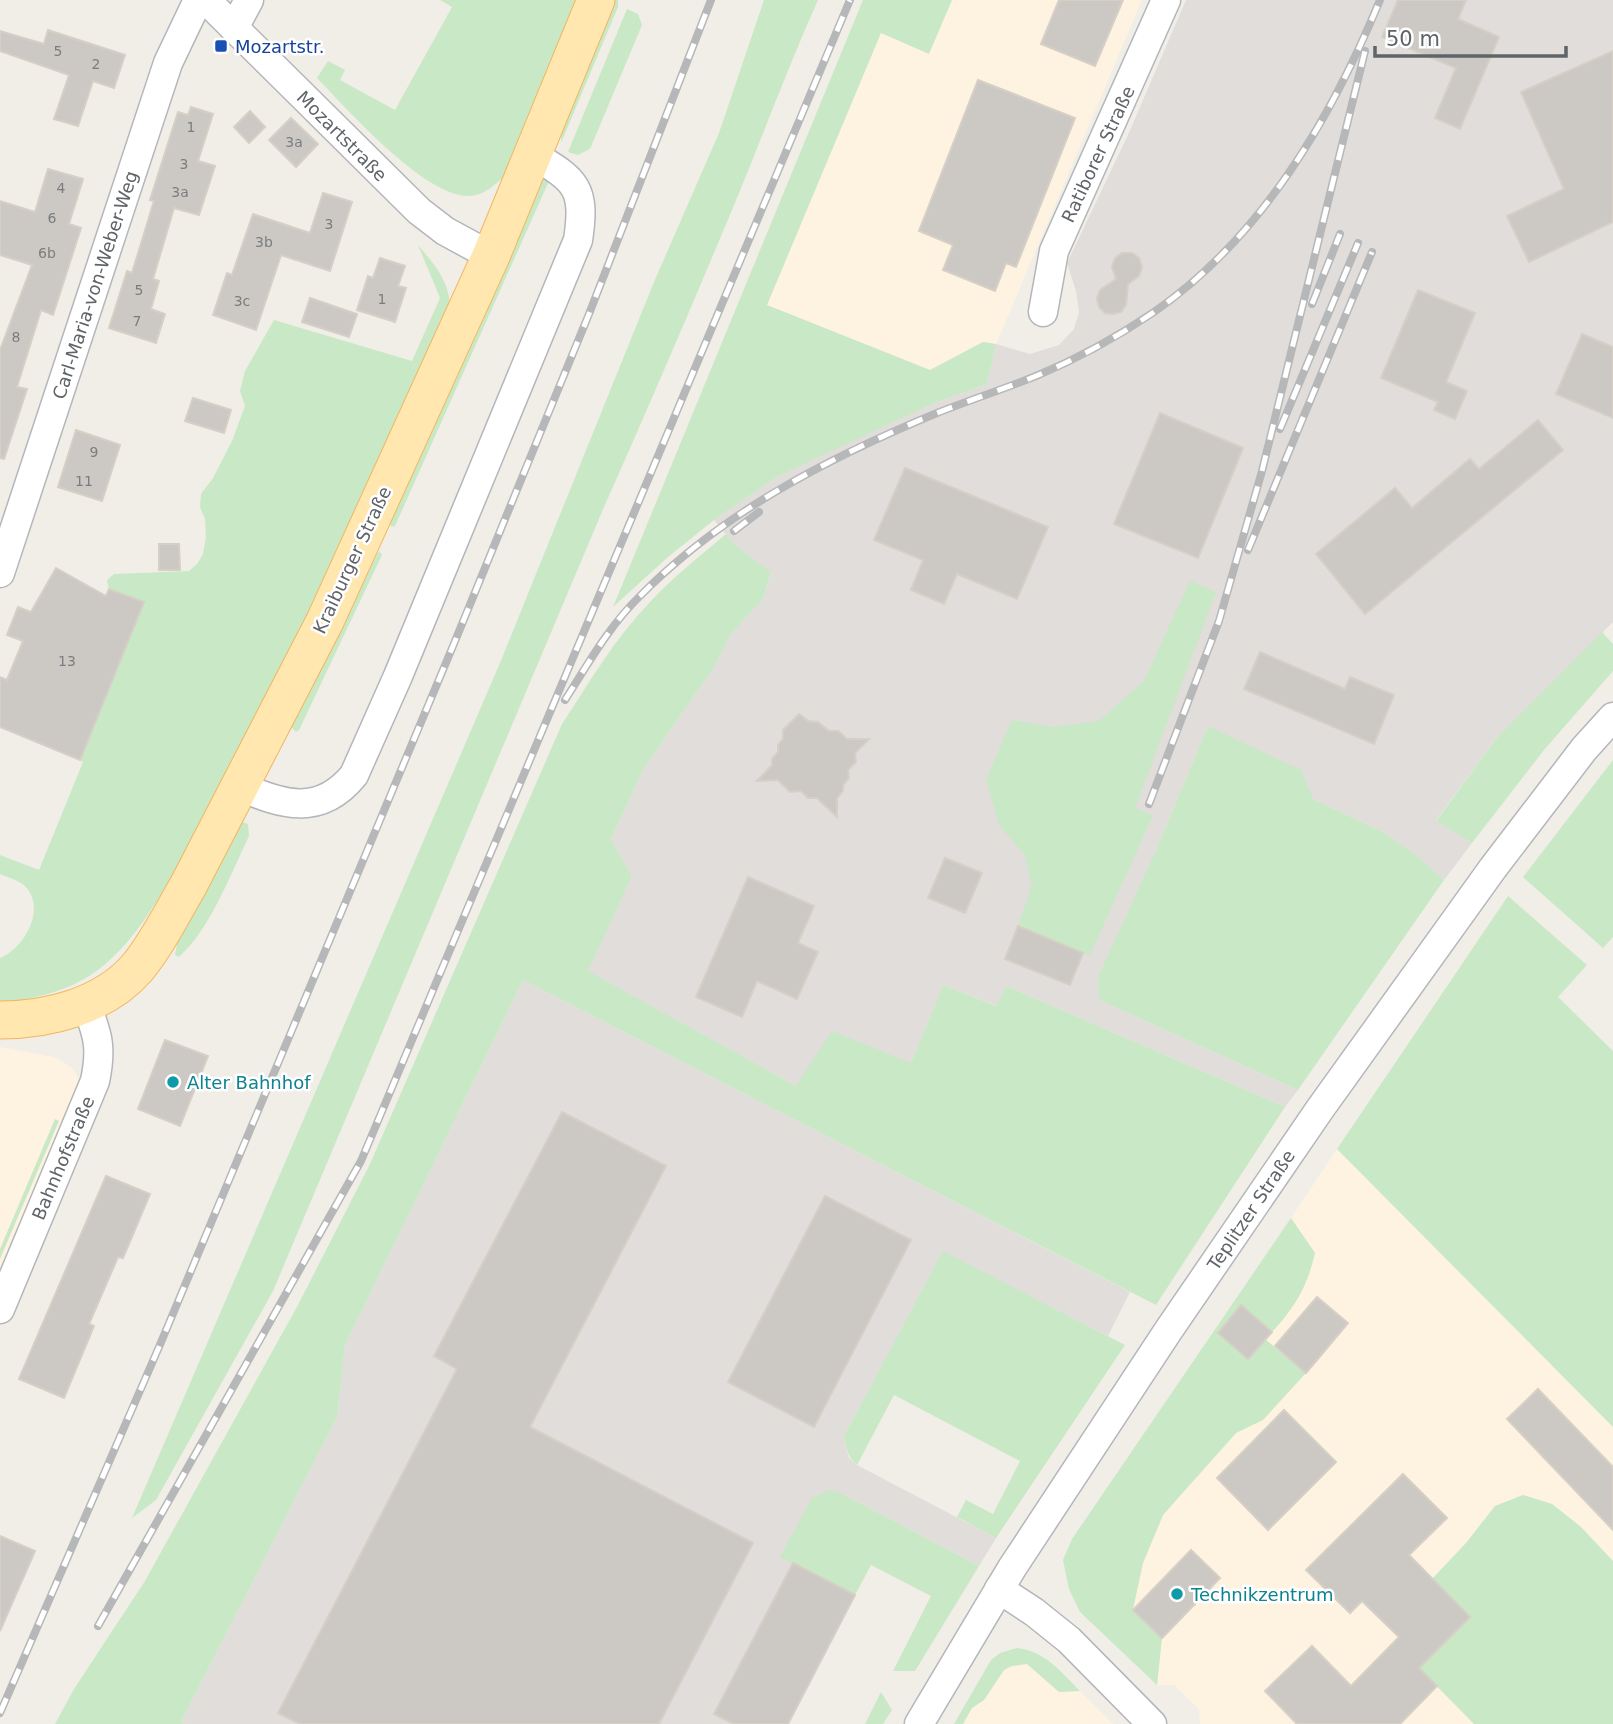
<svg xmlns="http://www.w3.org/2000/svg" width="1613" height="1724" font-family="'DejaVu Sans',sans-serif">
<rect width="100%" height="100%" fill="#f1eee8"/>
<g fill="#fef3e0">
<polygon points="952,0 1142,0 996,344 983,342 930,370 767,305 881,32 929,53"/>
<polygon points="0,1047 54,1057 71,1067 79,1079 76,1095 0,1267"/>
<polygon points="1337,1149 1613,1427 1613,1561 1581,1527 1552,1504 1523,1495 1495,1506 1466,1543 1433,1578 1470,1617 1419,1668 1474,1724 1200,1724 1199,1709 1174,1685 1157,1685 1162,1638 1133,1610 1143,1563 1163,1515 1236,1433 1263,1420 1305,1373 1266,1340 1248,1359 1218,1333 1241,1305 1315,1253 1291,1218"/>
<polygon points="1020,1664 1027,1664 1059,1692 1080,1691 1113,1724 963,1724 972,1708 984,1700 1004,1670"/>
</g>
<g fill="#e0ddda">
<polygon points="1186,0 1613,0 1613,622 1499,735 1436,820 1472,843 1444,880 1415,854 1381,831 1313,799 1208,726 1155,853 1099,1000 1298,1090 1285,1107 1006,986 998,1006 943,985 911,1063 796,1086 587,971 632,876 611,839 643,770 714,667 731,634 763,599 771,574 733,543 714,520 778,476 820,455 932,404 987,384 996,344 1030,354 1059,345 1074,329 1079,312 1076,291 1067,263 1128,135"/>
<polygon points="523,980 1130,1292 1108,1336 943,1252 844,1436 846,1449 849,1458 857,1465 996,1538 979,1566 839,1492 781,1557 855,1595 788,1724 185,1724 181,1722 337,1417 345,1345"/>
</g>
<g fill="#c9e8c5">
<path d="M440 0H578L508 172C497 183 485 196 468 196 424 196 348 110 317 78L328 61 345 70 340 80 395 110 452 7Z"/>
<polygon points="614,0 618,0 618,7 561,143 562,122"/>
<path d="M764 0H818C789 65 764 132 737 198 694 301 650 404 604 507L273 1291 156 1500 132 1518 500 663 654 282 719 133Z"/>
<polygon points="863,0 952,0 929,54 881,33 767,305 930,370 983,342 996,344 987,384 932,404 778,476 714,520 668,557 613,607"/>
<polygon points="627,9 638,14 642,25 590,149 578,155 568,152"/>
<polygon points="545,175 549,181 395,526 391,527 390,522 541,177"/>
<path d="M418 245C434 264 447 278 450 303 404 406 361 511 312 612 280 679 244 744 208 808 178 862 151 926 103 966 74 990 36 999 0 1003V958C24 949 47 909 25 886 20 881 7 877 0 874V855L39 870 83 762 80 760 144 603 109 589 107 580 114 574 189 571 197 564 203 554 206 537 205 519 200 507 201 494 213 478 232 441 245 406 240 391 245 371 274 320 412 361 440 298Z"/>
<path d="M726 534 733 543 771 573 763 599 731 634 714 667 643 770 611 839 632 876 588 971 796 1086 832 1031 911 1063 943 985 997 1006 1006 986 1285 1107 1156 1305 523 980 345 1345 337 1417 181 1722 185 1724H55L74 1689 145 1581 298 1305 370 1164 562 724C589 683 615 638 650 602 673 577 700 556 726 534Z"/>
<polygon points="379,551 382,555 299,730 296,732 290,726"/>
<polygon points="1190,581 1216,592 1135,808 1153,815 1090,955 1018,926 1032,886 1025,855 999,825 986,780 1012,720 1053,727 1099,721 1144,681"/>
<polygon points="1602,632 1613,644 1613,671 1544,750 1472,843 1436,821 1499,735"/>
<polygon points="1208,726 1301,770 1313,799 1381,831 1415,854 1444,880 1298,1090 1099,1000 1098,977 1155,853"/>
<polygon points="1613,760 1613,937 1603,948 1523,877"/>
<path d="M239 821 248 824 249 836C230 875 211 928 179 957L175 955 177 943Z"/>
<polygon points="1508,896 1587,965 1558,997 1613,1051 1613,1427 1337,1149"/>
<polygon points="55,1119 59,1121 0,1259 0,1249"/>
<path d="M1291 1218 1315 1253C1307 1287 1296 1306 1272 1332L1241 1305 1218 1333 1248 1359 1265 1339 1306 1373 1263 1420 1236 1433 1163 1515 1143 1563 1133 1609 1162 1638 1157 1685 1080 1612 1069 1589 1063 1560 1072 1539Z"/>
<path d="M943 1251 1125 1345 996 1538 957 1517 966 1500 993 1514 1020 1461 894 1395 857 1465C847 1456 846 1449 844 1436Z"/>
<polygon points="829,1490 839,1492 979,1566 915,1671 893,1671 931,1596 871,1565 855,1595 780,1557 812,1498"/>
<polygon points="1523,1495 1552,1504 1581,1527 1613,1561 1613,1724 1474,1724 1419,1668 1470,1617 1432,1579 1466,1543 1495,1506"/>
<path d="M1017 1648C1045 1651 1061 1672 1080 1691L1059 1692 1027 1664 1011 1666 1004 1670 984 1700 972 1708 963 1724H954L991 1660 1000 1653Z"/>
<polygon points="881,1692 892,1710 883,1724 865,1724"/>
</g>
<g fill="#ccc9c5" stroke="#d6cfc6" stroke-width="2">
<polygon points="1059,0 1123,0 1095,66 1041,44"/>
<polygon points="1398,0 1466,0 1458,19 1499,37 1460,129 1435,118 1456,68 1382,37"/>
<polygon points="48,30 125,55 114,88 93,81 78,126 54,119 69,75 0,51 0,31 44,44"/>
<polygon points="1613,51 1613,222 1529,262 1507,216 1564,189 1521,92"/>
<polygon points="978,80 1075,118 1016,267 1006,263 995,291 943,270 953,245 919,231"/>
<polygon points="191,107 213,114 198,161 215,166 199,215 174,208 153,279 159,281 151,309 165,314 156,343 109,328 127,271 132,273 154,201 150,200 178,112 188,115"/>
<polygon points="250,111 265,127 249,143 234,127"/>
<polygon points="291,118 318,144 296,167 269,140"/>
<polygon points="48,169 83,179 69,224 81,228 53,315 41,310 17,387 27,389 4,459 0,458 0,350 32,265 0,255 0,201 35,212"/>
<polygon points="323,193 352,202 330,271 281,255 256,330 213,315 227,273 232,275 253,214 310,233"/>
<polygon points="1122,253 1132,253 1139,258 1142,267 1139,276 1128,284 1126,305 1121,312 1113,314 1105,313 1099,307 1097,298 1100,290 1116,279 1112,267 1115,258"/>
<polygon points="380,258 405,266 398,286 406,288 395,322 357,310 368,276 373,278"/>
<polygon points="1418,290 1475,313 1446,382 1467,391 1455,419 1434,410 1438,402 1381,378"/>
<polygon points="310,298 357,314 349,337 302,322"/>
<polygon points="1582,334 1613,347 1613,418 1556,394"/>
<polygon points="193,398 231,410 224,433 185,421"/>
<polygon points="1160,413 1243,448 1198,558 1114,524"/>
<polygon points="1538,420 1563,450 1365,614 1316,554 1395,488 1412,508 1470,459 1479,469"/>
<polygon points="76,430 120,445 102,501 58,487"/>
<polygon points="905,468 1048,527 1017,599 957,574 944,604 911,590 923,560 874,540"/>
<polygon points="159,544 179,544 180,570 159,570"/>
<polygon points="56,568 106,596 109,589 144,602 80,760 0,727 0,677 7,680 23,641 7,635 18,607 31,612"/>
<polygon points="1260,652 1345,689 1350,677 1394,695 1374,744 1244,689"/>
<polygon points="799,714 808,721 818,722 829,731 838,731 847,739 869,739 855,753 856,762 848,770 849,778 843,785 843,791 837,798 837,817 817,798 808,798 801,791 790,792 778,780 757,781 772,765 772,759 778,752 778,745 783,739 783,730"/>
<polygon points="945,858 982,873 965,913 928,898"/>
<polygon points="748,877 814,906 798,943 818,952 797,999 757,981 742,1017 696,997"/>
<polygon points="1018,926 1083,953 1070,985 1005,959"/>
<polygon points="165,1040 208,1056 180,1126 138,1109"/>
<polygon points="562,1112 666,1166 530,1427 753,1543 659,1724 300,1724 278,1713 457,1369 434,1356"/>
<polygon points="106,1176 150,1194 123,1258 118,1257 89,1324 94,1326 64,1398 19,1379"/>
<polygon points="825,1196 911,1240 814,1427 728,1382"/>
<polygon points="1317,1297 1348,1323 1306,1373 1275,1346"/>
<polygon points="1241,1305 1272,1332 1248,1359 1218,1333"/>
<polygon points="1538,1389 1613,1467 1613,1530 1507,1419"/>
<polygon points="1284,1410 1336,1462 1268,1530 1217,1478"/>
<polygon points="1403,1474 1447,1518 1409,1555 1470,1617 1419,1668 1437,1686 1400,1724 1297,1724 1265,1691 1312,1646 1351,1686 1399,1637 1362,1601 1350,1613 1306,1570"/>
<polygon points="0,1536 35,1551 0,1631"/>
<polygon points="1191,1550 1220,1578 1162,1638 1133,1610"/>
<polygon points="793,1563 855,1595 788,1724 734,1724 714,1714"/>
</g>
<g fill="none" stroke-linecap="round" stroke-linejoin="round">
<defs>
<g id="minor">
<polyline points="206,0 419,211 445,231 491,256"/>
<polyline points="234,28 249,0"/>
<polyline points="1043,312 1054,251 1166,0"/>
<polyline points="0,573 168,63 198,0"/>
<path d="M239 786C282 805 320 817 354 775L398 676 578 240C586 188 576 180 533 155"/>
<path d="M0 1309 95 1081C102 1048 98 1035 86 1004"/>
<polyline points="999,1589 1034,1612 1069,1640 1152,1724"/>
<polyline points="919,1724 1012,1568 1168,1331 1320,1109 1493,868 1584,749 1613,717"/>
</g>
<path id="major" d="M0 1020C48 1020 104 1006 137 968 157 944 172 913 188 886L325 621 491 256 596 0"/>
</defs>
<use href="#minor" stroke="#b3b6ba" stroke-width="31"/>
<use href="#major" stroke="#f2b660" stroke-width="39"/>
<use href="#minor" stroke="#fff" stroke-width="28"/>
<use href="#major" stroke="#ffe7af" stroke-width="37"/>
<defs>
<g id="rail">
<polyline points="1312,304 1340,234"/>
<polyline points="1280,429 1358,243"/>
<polyline points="734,531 759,512"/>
<polyline points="1248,550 1372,252"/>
<path d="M565 700C588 664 609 626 640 596 723 512 828 458 937 413 970 400 1004 389 1036 376 1077 359 1117 337 1154 312 1262 237 1331 119 1380 0"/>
<polyline points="1149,804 1219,621 1262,471 1365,51"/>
<polyline points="98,1626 361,1161 850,0"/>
<polyline points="0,1713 159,1347 453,646 589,314 711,0"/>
</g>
</defs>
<use href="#rail" stroke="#b6b7b8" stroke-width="8"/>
<use href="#rail" stroke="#fff" stroke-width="5" stroke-dasharray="16" stroke-linecap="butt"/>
</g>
<rect fill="#1a4fb4" stroke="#fff" stroke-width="2.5" x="214" y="39" width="14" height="14" rx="3.5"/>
<g fill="#0f9aa8" stroke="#fff" stroke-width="2.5">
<circle cx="173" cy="1082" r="7"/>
<circle cx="1177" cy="1594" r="7"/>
</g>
<g text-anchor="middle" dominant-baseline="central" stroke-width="5" stroke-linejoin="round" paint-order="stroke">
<g font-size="14" fill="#7a7d7f">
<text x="58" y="51">5</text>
<text x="96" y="64">2</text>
<text x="191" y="127">1</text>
<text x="294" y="142">3a</text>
<text x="184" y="164">3</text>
<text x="61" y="188">4</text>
<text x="180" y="192">3a</text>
<text x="52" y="218">6</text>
<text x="329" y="224">3</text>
<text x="264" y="242">3b</text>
<text x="47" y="253">6b</text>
<text x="139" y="290">5</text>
<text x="382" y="299">1</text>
<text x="242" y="301">3c</text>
<text x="137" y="321">7</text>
<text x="16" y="337">8</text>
<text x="94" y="452">9</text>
<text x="84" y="481">11</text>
<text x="67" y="661">13</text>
</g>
<g font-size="18" fill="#164399" stroke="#fff" text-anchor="start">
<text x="235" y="46">Mozartstr.</text>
</g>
<g font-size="18" fill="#5f6468" stroke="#fff">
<text transform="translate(342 136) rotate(45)">Mozartstraße</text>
<text transform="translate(1098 154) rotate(-65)">Ratiborer Straße</text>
<text transform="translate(95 285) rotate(-72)">Carl-Maria-von-Weber-Weg</text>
<text transform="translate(352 560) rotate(-65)">Kraiburger Straße</text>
<text transform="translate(63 1158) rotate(-67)">Bahnhofstraße</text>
<text transform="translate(1251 1210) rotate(-56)">Teplitzer Straße</text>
</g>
<g font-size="18" fill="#0d838f" stroke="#fff" text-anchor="start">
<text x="187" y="1082">Alter Bahnhof</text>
<text x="1191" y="1594">Technikzentrum</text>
</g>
</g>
<path d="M1375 46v10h191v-10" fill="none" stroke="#5f6468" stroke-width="3.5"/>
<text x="1386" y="46" font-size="21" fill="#5f6468" stroke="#ffffff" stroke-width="5" paint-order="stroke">50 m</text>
</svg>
